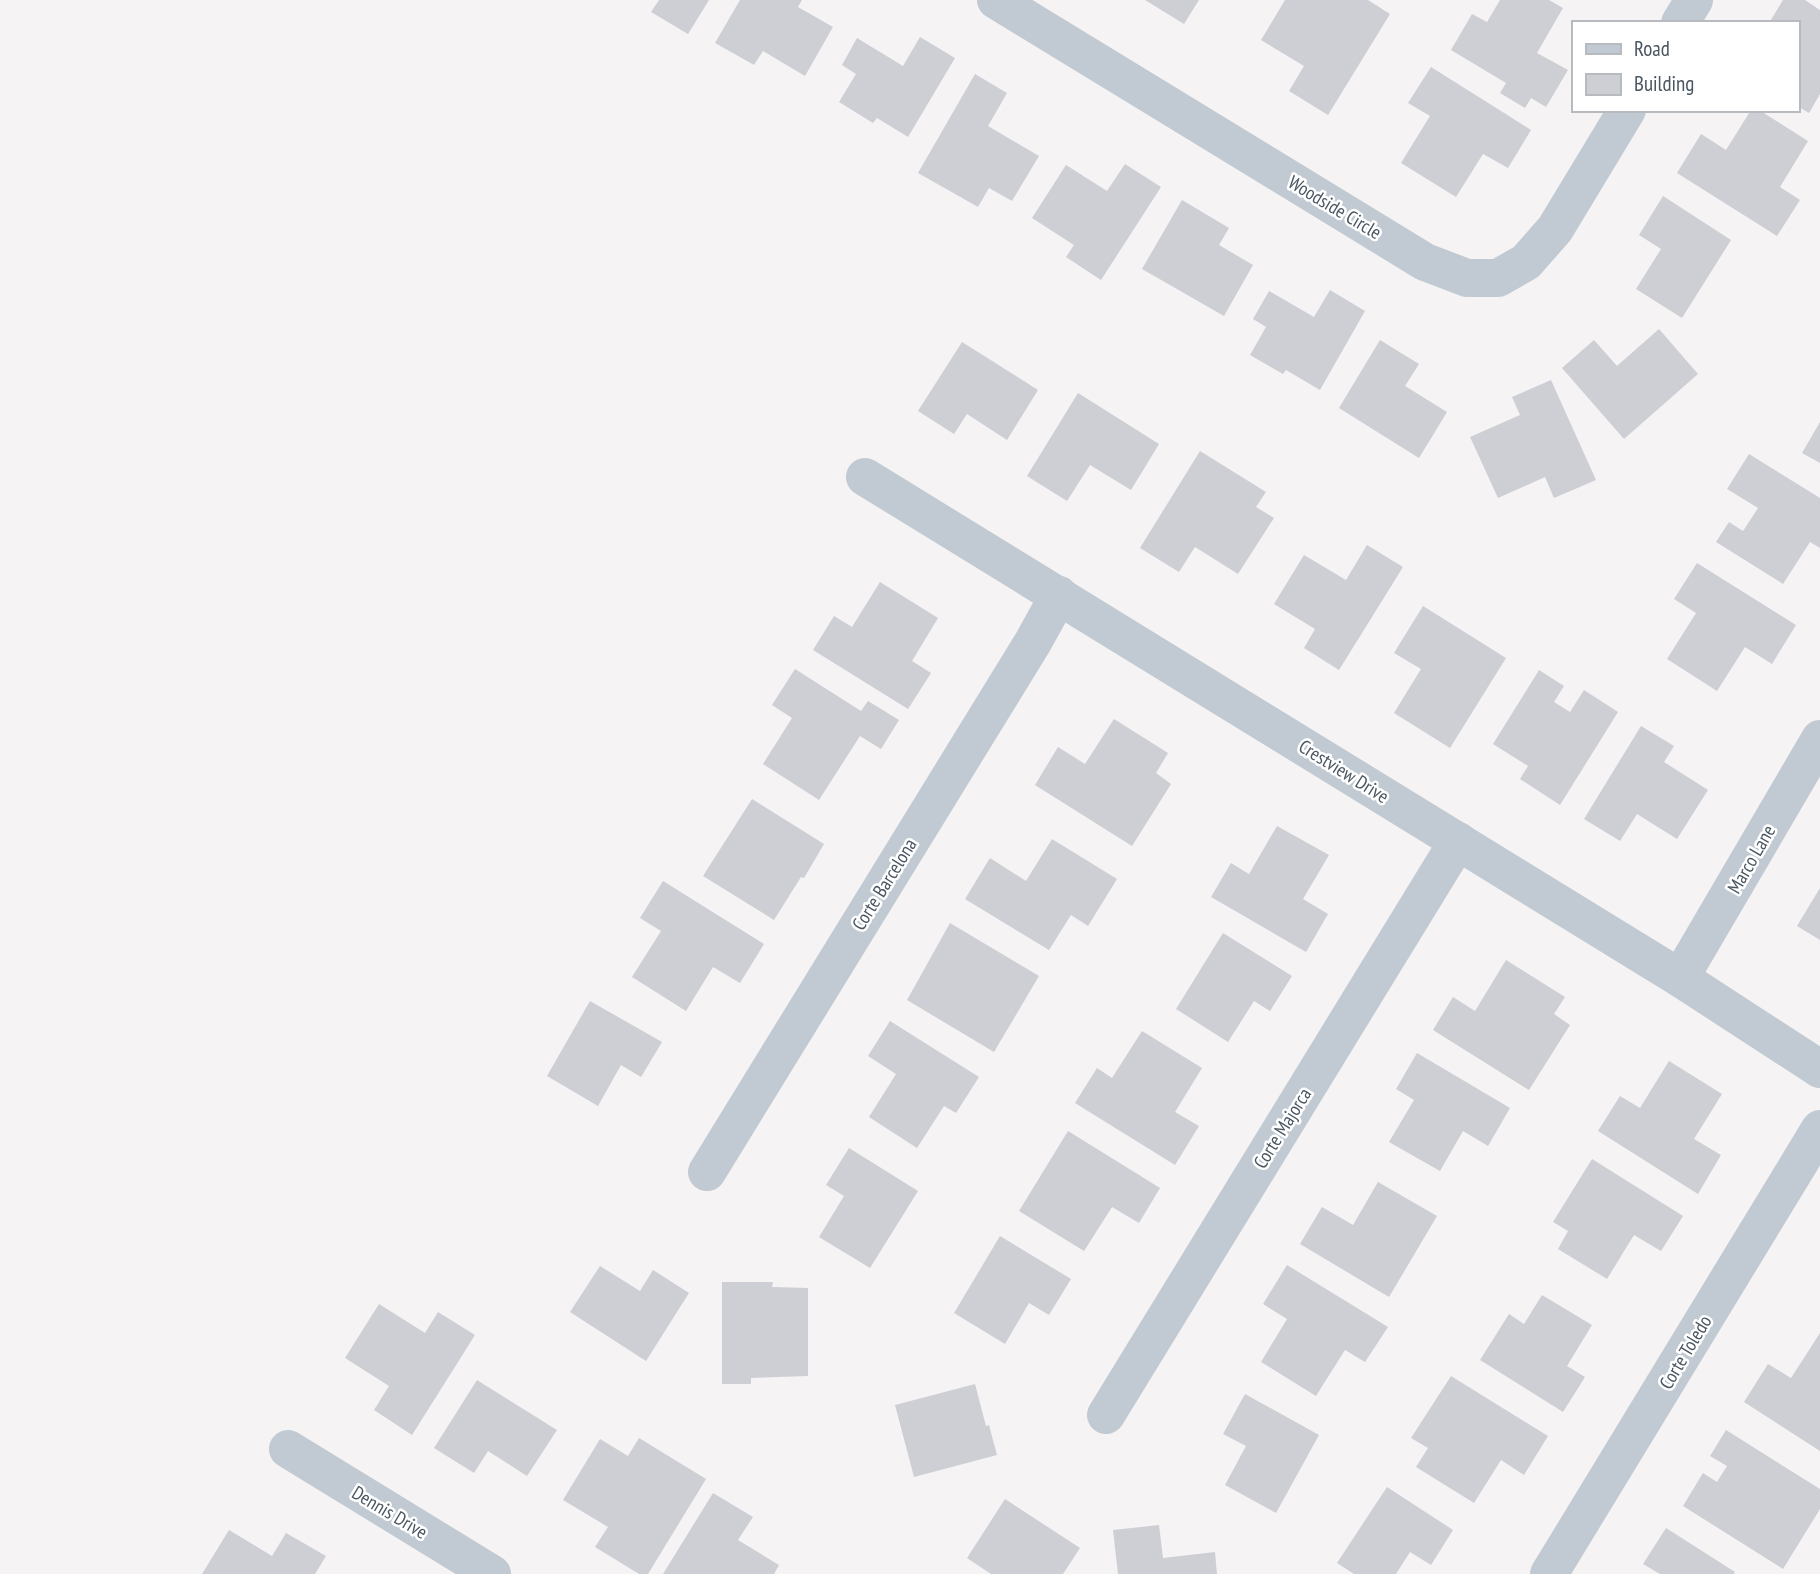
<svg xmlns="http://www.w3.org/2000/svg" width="1820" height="1574" font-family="'PT Sans Narrow',sans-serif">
<rect width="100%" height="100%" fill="#f5f3f3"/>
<g fill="#cdcfd5">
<polygon points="659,0 709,0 688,34 651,12"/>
<polygon points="740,0 802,0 798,7 833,27 805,76 763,51 754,65 715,43"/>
<polygon points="1145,0 1199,0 1184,24"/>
<polygon points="1285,0 1368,0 1390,14 1328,115 1289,91 1304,66 1261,40"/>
<polygon points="1500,0 1549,0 1563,8 1537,53 1568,70 1546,107 1531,98 1525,108 1500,93 1506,83 1451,50 1472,14 1487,22"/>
<polygon points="1783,0 1805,0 1820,10 1820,94 1809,113 1797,106 1797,23 1769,23"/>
<polygon points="920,37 955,58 908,137 877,118 873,123 839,102 856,74 842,65 857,38 903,66"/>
<polygon points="1431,67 1531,130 1508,168 1483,154 1456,197 1401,163 1430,116 1408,103"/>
<polygon points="975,74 1007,93 988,126 1039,156 1012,201 989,188 978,207 918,173"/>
<polygon points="1751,110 1759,110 1808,141 1780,187 1800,200 1777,236 1677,173 1701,134 1726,150"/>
<polygon points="1125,164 1161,187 1101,280 1066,257 1074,245 1032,218 1066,165 1107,191"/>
<polygon points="1663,196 1731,240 1682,318 1636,289 1661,249 1639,235"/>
<polygon points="1182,200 1229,228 1219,245 1253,265 1224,316 1142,269"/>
<polygon points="1330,290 1365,311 1320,390 1286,370 1283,374 1250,355 1266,327 1253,319 1269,291 1314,317"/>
<polygon points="1659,329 1698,374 1624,439 1562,368 1594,340 1617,366"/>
<polygon points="1380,340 1419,364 1405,386 1447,412 1419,458 1339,408"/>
<polygon points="962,342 1038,390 1007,440 967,414 954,434 918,411"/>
<polygon points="1551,380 1596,480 1554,498 1545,477 1498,498 1470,437 1520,415 1512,397"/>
<polygon points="1078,393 1159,444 1131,490 1090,465 1067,501 1027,476"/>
<polygon points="1820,422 1820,463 1802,453"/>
<polygon points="1200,451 1266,492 1256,507 1274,518 1238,574 1195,547 1179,572 1140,548"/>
<polygon points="1749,454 1820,498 1820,548 1810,542 1783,584 1716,542 1729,522 1743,531 1758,508 1727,489"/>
<polygon points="1367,545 1403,567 1339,670 1304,648 1315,629 1274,604 1304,555 1346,580"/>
<polygon points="1697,563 1796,625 1772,664 1745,647 1717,691 1667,659 1696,613 1674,599"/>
<polygon points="880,582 938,618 912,661 931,673 908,709 813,650 834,616 852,627"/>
<polygon points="1423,606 1506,658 1450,748 1394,713 1421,669 1394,653"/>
<polygon points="795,669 861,711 868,701 899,720 881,749 860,736 819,800 763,764 792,718 772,705"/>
<polygon points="1539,670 1564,686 1554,702 1570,712 1584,690 1618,712 1560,805 1520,779 1528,766 1493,744"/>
<polygon points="1114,719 1168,753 1156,773 1171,784 1132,846 1035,785 1058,747 1085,764"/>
<polygon points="1641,726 1674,746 1664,762 1708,790 1677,839 1637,814 1620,841 1584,819"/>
<polygon points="752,799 824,844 804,878 801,877 774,920 703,876"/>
<polygon points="1277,826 1329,855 1303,899 1328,914 1306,952 1211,897 1231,863 1249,874"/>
<polygon points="1052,839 1117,879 1088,926 1071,915 1049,950 965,899 990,858 1026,881"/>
<polygon points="663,881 764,944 740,983 713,967 686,1011 632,977 661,931 640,918"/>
<polygon points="1820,888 1820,940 1797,926"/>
<polygon points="950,923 1039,976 994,1052 907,1000"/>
<polygon points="1223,933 1292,976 1270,1011 1254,1001 1228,1042 1176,1009"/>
<polygon points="1506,960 1565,997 1554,1014 1570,1025 1529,1090 1433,1030 1453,997 1475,1011"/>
<polygon points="590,1001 662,1042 641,1077 621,1065 598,1106 547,1076"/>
<polygon points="890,1021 979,1077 956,1113 944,1106 917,1148 869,1117 896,1074 868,1056"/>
<polygon points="1142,1031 1202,1068 1175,1112 1199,1126 1175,1165 1075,1103 1097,1068 1112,1078"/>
<polygon points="1417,1053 1510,1108 1488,1146 1463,1131 1440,1171 1389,1142 1414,1100 1396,1089"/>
<polygon points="1669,1061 1722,1094 1694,1139 1721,1155 1698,1194 1598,1131 1620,1096 1640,1108"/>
<polygon points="1068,1131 1160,1188 1139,1223 1112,1207 1084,1251 1019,1211"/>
<polygon points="849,1148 918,1191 870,1268 819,1237 844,1196 826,1185"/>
<polygon points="1592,1159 1683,1216 1661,1251 1634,1235 1607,1279 1558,1249 1568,1231 1553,1222"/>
<polygon points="1378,1182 1437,1216 1389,1297 1300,1244 1322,1207 1353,1225"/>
<polygon points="1000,1236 1071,1279 1049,1315 1029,1303 1005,1344 954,1313"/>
<polygon points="1287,1265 1388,1327 1365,1362 1345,1350 1316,1396 1261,1362 1287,1319 1263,1304"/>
<polygon points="600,1266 640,1291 653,1270 689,1293 646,1361 570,1312"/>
<polygon points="722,1282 773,1282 772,1287 808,1288 808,1376 751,1378 751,1384 722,1384"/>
<polygon points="1542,1295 1592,1325 1567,1366 1585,1377 1563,1412 1480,1360 1509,1314 1524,1324"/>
<polygon points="379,1304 425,1333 438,1312 475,1335 412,1435 374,1410 389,1386 345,1358"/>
<polygon points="1820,1333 1820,1451 1744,1402 1768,1364 1791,1378"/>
<polygon points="1451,1376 1548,1436 1524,1475 1501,1460 1474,1503 1416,1467 1428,1448 1411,1438"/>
<polygon points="477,1380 557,1430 527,1476 488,1451 474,1473 434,1448"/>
<polygon points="975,1384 986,1426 989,1425 997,1455 914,1477 895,1405"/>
<polygon points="1245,1394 1319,1435 1276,1513 1225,1485 1246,1446 1223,1434"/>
<polygon points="1726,1430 1820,1489 1820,1509 1783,1569 1683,1506 1703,1473 1717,1482 1727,1466 1710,1456"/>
<polygon points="639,1438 706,1479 648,1574 639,1574 595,1547 608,1527 563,1500 600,1439 628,1456"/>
<polygon points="1387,1487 1453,1530 1431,1565 1410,1552 1396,1574 1354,1574 1337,1563"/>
<polygon points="713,1493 753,1517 738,1540 779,1565 774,1574 663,1574"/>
<polygon points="1005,1499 1080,1548 1063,1574 991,1574 967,1558"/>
<polygon points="1159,1525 1163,1558 1215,1552 1217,1574 1118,1574 1113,1530"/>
<polygon points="1666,1528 1735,1572 1734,1574 1660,1574 1643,1564"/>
<polygon points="229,1530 272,1556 286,1533 326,1556 315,1574 202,1574"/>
</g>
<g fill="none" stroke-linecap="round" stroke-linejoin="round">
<g stroke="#c1cad2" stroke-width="38">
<polyline points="996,0 1425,262 1467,278 1498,278 1526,262 1555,229 1627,110"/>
<polyline points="1680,23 1694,0"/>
<polyline points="865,477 1680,978 1820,1069"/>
<polyline points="1680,978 1820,739"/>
<polyline points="707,1172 1033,642 1059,595"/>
<polyline points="1106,1415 1458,841"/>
<polyline points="288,1449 492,1574"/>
<polyline points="1549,1574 1820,1129"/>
</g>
</g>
<g text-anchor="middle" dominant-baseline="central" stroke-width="5" stroke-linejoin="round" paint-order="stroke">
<g font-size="19" fill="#4a5661" stroke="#fff">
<text transform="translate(1335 207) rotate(31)">Woodside Circle</text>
<text transform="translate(1344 771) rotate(32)">Crestview Drive</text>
<text transform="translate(1751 859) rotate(-60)">Marco Lane</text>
<text transform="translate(884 884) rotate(-58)">Corte Barcelona</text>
<text transform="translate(1282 1128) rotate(-58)">Corte Majorca</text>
<text transform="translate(1685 1352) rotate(-59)">Corte Toledo</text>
<text transform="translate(390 1512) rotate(31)">Dennis Drive</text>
</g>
</g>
<rect x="1572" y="21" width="228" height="91" fill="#ffffff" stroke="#b7bbc0" stroke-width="2"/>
<rect x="1586" y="44" width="35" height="10" fill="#c1cad2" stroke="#b7bbc0" stroke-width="2"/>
<text x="1634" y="56" font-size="21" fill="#4a5661">Road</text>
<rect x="1586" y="74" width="35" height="21" fill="#cdcfd5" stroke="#b7bbc0" stroke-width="2"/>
<text x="1634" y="91" font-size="21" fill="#4a5661">Building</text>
</svg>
